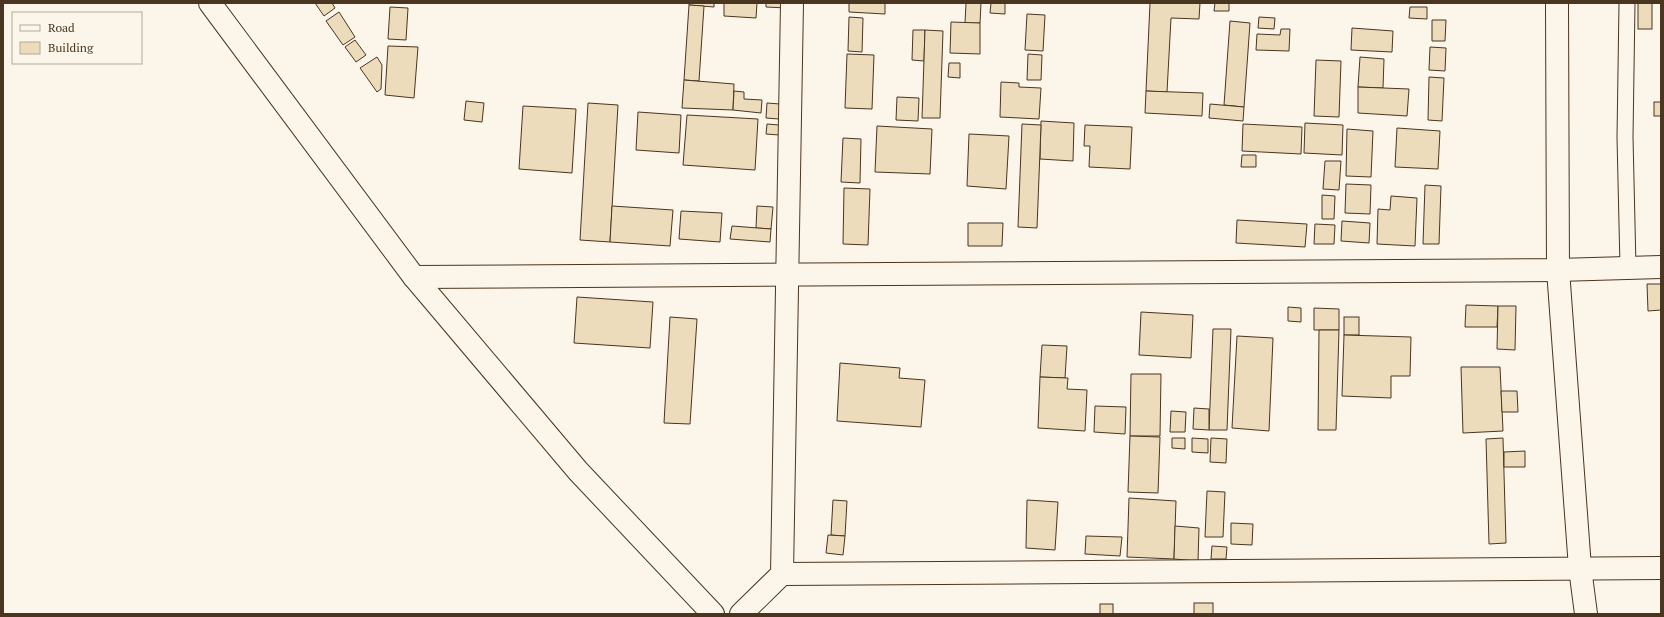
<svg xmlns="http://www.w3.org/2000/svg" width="1664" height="617" font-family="'PT Serif',serif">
<rect width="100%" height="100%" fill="#fbf6e9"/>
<g fill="#ecdcbc" stroke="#4a3520">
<polygon points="315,3 332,3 335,8 324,16"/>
<polygon points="689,3 714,3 714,7 689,5"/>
<polygon points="724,3 757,3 756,18 724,16"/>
<polygon points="766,3 787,3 787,8 766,7"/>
<polygon points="849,3 885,3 885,14 849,12"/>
<polygon points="966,3 981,3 980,23 965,23"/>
<polygon points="991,3 1005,3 1005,14 990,13"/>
<polygon points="1150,3 1200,3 1199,19 1171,18 1167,92 1146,91"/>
<polygon points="1215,3 1229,3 1229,11 1214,11"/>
<rect x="1638" y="3" width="14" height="26"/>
<polygon points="689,5 704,6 699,81 684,80"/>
<polygon points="390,7 408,8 406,40 388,39"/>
<polygon points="1410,7 1427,7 1427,19 1409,18"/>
<polygon points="339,12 355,37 343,45 326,21"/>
<polygon points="1027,14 1045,15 1043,51 1025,50"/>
<polygon points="849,17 863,18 862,52 848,51"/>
<polygon points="1259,17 1275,18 1274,29 1258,28"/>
<polygon points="1432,20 1446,20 1445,41 1432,41"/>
<polygon points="1230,21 1250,23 1244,107 1224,105"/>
<polygon points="951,22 980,23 980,54 950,53"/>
<polygon points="1352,28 1393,31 1392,52 1351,50"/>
<polygon points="1281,29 1290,29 1289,51 1256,50 1257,34 1280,35"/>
<polygon points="913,30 925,30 924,61 912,60"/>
<polygon points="925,30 943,31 940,118 922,118"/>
<polygon points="355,40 366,55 356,62 345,47"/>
<polygon points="388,46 418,47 414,98 385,95"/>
<polygon points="1430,47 1446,48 1445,71 1429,70"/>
<polygon points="847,54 874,55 872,109 845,108"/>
<polygon points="1028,54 1042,55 1041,80 1027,80"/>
<polygon points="377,57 382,65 381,89 377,92 360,68"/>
<polygon points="1360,57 1384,59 1383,88 1358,87"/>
<polygon points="1316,60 1341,61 1339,117 1314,116"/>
<polygon points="949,63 960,63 960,78 948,77"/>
<polygon points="1429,77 1444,78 1442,121 1428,120"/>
<polygon points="684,80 734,84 733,110 682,108"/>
<polygon points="1001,82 1019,83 1019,87 1041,88 1039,119 1000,117"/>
<polygon points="1358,87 1409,89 1407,116 1358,113"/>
<polygon points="734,91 744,92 744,99 762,100 761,113 733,110"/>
<polygon points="1146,91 1203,93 1202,116 1145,113"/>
<polygon points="897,97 919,98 918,121 896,120"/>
<polygon points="466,101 484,103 482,122 464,120"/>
<rect x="1654" y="102" width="7" height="14"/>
<polygon points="588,103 618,105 610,242 580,240"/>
<polygon points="767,103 780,104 779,119 766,118"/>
<polygon points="1210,104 1244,107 1243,121 1209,118"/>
<polygon points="523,106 576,109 572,173 519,169"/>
<polygon points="638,112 681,115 679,153 636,150"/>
<polygon points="687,115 758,119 755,170 683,165"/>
<polygon points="1041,121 1074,123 1073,161 1040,159"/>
<polygon points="1305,123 1343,125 1342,155 1304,153"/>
<polygon points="767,124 779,125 779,135 766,134"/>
<polygon points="1022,124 1041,125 1037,228 1018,227"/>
<polygon points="1243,124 1302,127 1301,154 1242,151"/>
<polygon points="1085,125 1132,127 1130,169 1089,167 1090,146 1084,146"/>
<polygon points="877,126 932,129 930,174 875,172"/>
<polygon points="1397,128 1440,131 1438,169 1395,167"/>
<polygon points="1347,129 1373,131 1371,177 1346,176"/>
<polygon points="969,134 1009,136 1006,189 967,186"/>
<polygon points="843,138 861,139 860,183 841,182"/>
<polygon points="1242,155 1256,155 1256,167 1241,167"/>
<polygon points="1325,161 1341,161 1339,190 1323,189"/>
<polygon points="1346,184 1371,185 1370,214 1345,213"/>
<polygon points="1425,185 1441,186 1439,244 1423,244"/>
<polygon points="844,188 870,189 868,245 843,244"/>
<polygon points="1322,195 1335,196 1334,219 1322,219"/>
<polygon points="1391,196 1417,198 1415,246 1377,244 1378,209 1390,210"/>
<polygon points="612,206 673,210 670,246 610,242"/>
<polygon points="757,206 773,207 771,229 756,228"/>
<polygon points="681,211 722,213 720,242 679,239"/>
<polygon points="1237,220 1307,224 1305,247 1236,243"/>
<polygon points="1342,221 1370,223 1369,243 1341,241"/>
<polygon points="968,223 1003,223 1002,246 968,246"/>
<polygon points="1315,224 1335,225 1334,244 1314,244"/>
<polygon points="732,226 771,229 770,242 730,239"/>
<polygon points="1647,284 1661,284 1661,310 1648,311"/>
<polygon points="577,297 653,302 650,348 574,343"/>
<polygon points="1466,305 1498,306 1497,327 1465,327"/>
<polygon points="1498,306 1516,306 1515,350 1497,349"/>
<polygon points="1288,307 1301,308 1301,322 1288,321"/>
<polygon points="1314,308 1339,309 1339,330 1314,330"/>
<polygon points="1141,312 1193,315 1191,358 1139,355"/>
<polygon points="670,317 697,319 690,424 664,423"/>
<rect x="1344" y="317" width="15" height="18"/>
<polygon points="1213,329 1231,329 1227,430 1209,430"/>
<polygon points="1319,330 1339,330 1336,430 1318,430"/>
<polygon points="1344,335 1411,337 1410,376 1391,376 1391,398 1342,396"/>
<polygon points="1237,336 1273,338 1269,431 1232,428"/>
<polygon points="1042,345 1067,346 1065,378 1040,377"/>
<polygon points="840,363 900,368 899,378 925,380 921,427 837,421"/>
<polygon points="1461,367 1500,367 1503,431 1463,433"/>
<polygon points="1131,374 1161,374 1160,436 1130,436"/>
<polygon points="1040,377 1068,378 1067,389 1087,390 1085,431 1038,428"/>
<polygon points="1501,391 1517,391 1518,412 1502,412"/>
<polygon points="1095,406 1126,407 1125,434 1094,432"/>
<polygon points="1194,408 1209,409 1209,430 1193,429"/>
<polygon points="1171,411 1186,412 1185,432 1170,432"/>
<polygon points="1130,436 1160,437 1158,493 1128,492"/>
<polygon points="1172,438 1185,438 1185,449 1172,448"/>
<polygon points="1192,438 1208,439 1208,453 1192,452"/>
<polygon points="1211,438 1227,439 1226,463 1210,462"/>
<polygon points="1503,438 1506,543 1489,544 1486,439"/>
<polygon points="1525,451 1525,467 1504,467 1504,452"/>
<polygon points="1207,491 1225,492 1223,537 1205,537"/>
<polygon points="1129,498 1176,501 1174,559 1127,557"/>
<polygon points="833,500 847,501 845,536 831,535"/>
<polygon points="1027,500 1058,502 1055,550 1026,548"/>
<polygon points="1231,523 1253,524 1252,545 1231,544"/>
<polygon points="1175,526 1199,528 1198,561 1174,559"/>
<polygon points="828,535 845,536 843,555 826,553"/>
<polygon points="1086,536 1122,537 1120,556 1085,554"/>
<polygon points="1212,546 1227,547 1226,559 1211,559"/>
<rect x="1194" y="603" width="19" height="11"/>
<rect x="1100" y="604" width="13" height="10"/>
</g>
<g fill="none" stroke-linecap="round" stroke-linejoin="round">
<defs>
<polyline id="lane" points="1627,3 1625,137 1628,267"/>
<g id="street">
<polyline points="414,277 1558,270 1661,267"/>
<polyline points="782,574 1661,568"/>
<polyline points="741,614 782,574 792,3"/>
</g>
<polyline id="secondary" points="210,3 414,277 578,471 713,614"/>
<polyline id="highway" points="1557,3 1558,270 1580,568 1586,614"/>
</defs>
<use href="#lane" stroke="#4a3520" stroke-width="17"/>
<use href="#street" stroke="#4a3520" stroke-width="24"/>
<use href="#secondary" stroke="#4a3520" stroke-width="24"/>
<use href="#highway" stroke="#4a3520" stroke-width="24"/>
<use href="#lane" stroke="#fbf6e9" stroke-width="15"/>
<use href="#street" stroke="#fbf6e9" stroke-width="22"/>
<use href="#secondary" stroke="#fbf6e9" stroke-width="22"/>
<use href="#highway" stroke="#fbf6e9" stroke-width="22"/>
</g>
<rect width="1664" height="617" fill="none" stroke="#4a3520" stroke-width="8"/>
<rect x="12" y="12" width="130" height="52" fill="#fbf6e9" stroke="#b4a999"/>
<rect x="20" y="25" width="20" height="6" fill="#fbf6e9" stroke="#b4a999"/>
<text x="48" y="32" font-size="12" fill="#4a3520">Road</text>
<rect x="20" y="42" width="20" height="12" fill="#ecdcbc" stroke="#b4a999"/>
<text x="48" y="52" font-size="12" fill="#4a3520">Building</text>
</svg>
